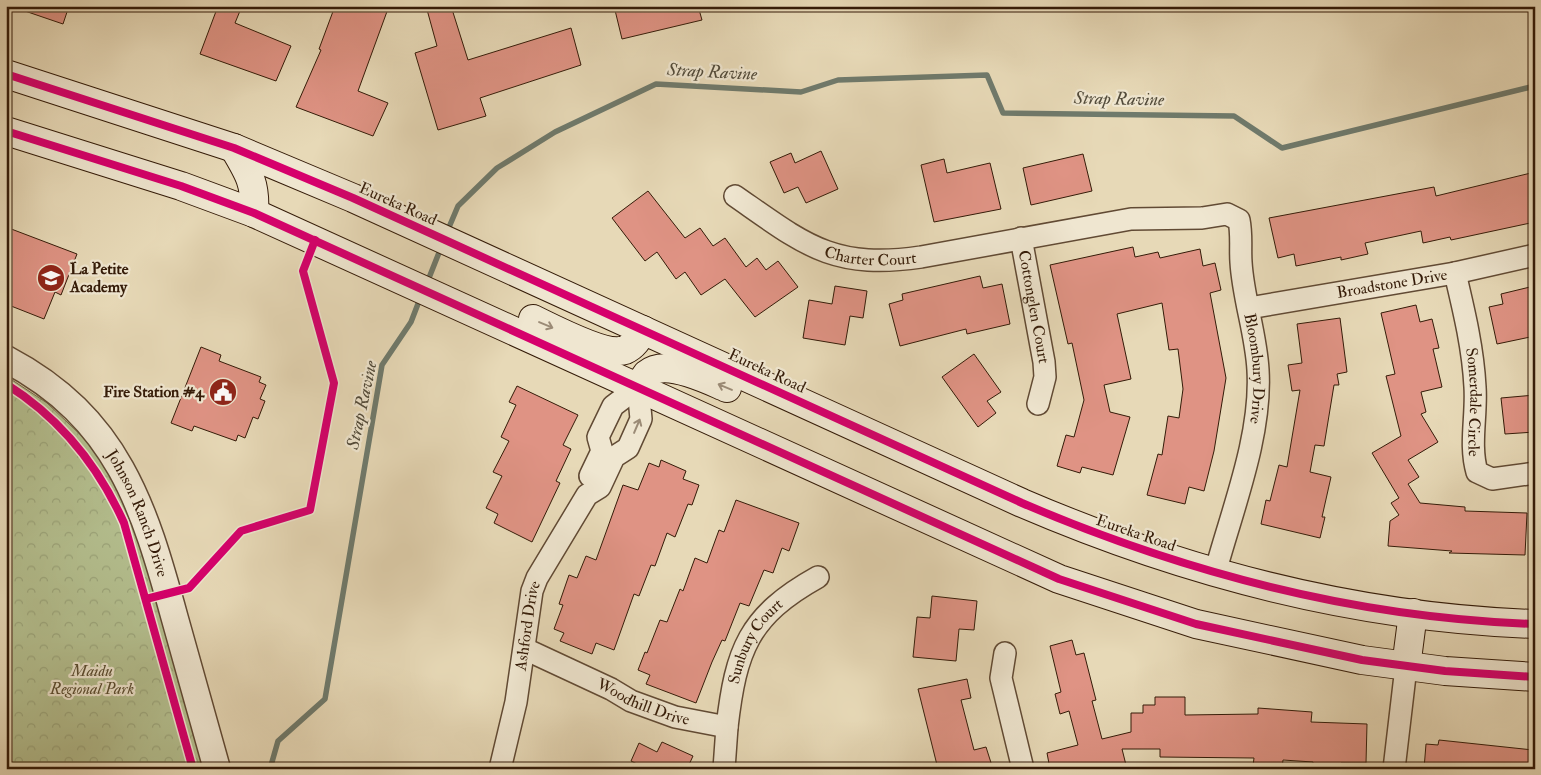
<svg xmlns="http://www.w3.org/2000/svg" width="1541" height="775" font-family="'IM FELL Double Pica',serif">
<defs>
<pattern id="forest-crowns" width="20" height="18" patternUnits="userSpaceOnUse" patternTransform="scale(1.25)"><rect width="20" height="18" fill="#b4bf8f"/><path d="M2 6a3 3 0 1 1 6 0M12 15a3 3 0 1 1 6 0" fill="none" stroke="#9ba47a"/></pattern>
</defs>
<rect width="100%" height="100%" fill="#e7d9b7"/>
<filter id="stains"><feTurbulence type="fractalNoise" baseFrequency=".004" numOctaves="4"/><feColorMatrix values="0 0 0 0 .2 0 0 0 0 .09 0 0 0 0 .02 0 0 0 .5 -.17"/></filter>
<radialGradient id="worn" r=".72"><stop offset=".6" stop-color="#630" stop-opacity="0"/><stop offset="1" stop-color="#630" stop-opacity=".3"/></radialGradient>
<polygon fill="url(#forest-crowns)" stroke="#746d4c" points="6,376 47,403 89,443 105,465 133,518 206,769 6,769"/>
<g fill="none" stroke-linecap="round" stroke-linejoin="round">
<g stroke="#6f7a6c" stroke-width="5.5">
<polyline points="447,232 458,206 497,168 555,132 656,84 801,92 838,80 987,75 1003,113 1234,116 1282,148 1535,86"/>
<polyline points="427,283 442,245"/>
<polyline points="270,769 278,741 325,699 382,365 411,322 421,296"/>
</g>
</g>
<g fill="#df9384" stroke="#341b08">
<polygon points="20,6 69,6 63,24 19,9"/>
<polygon points="218,6 242,6 235,23 291,46 276,81 200,54"/>
<polygon points="335,6 389,6 358,91 388,103 373,136 296,107 321,50 319,49"/>
<polygon points="426,6 451,6 468,60 571,28 581,65 480,98 486,116 438,130 415,53 437,46"/>
<polygon points="614,6 698,6 702,20 622,39"/>
<polygon points="821,151 838,189 806,203 798,187 784,193 770,162 791,153 795,163"/>
<polygon points="1083,154 1092,191 1031,205 1023,168"/>
<polygon points="944,159 947,173 990,163 1001,209 934,222 921,165"/>
<polygon points="1535,172 1535,222 1451,240 1450,237 1423,243 1421,231 1365,243 1368,254 1341,260 1341,257 1296,266 1294,254 1278,258 1269,218 1434,187 1436,196"/>
<polygon points="648,191 685,238 700,228 713,246 725,238 746,267 757,258 766,270 778,261 798,287 755,317 725,279 701,295 685,272 676,279 657,252 645,261 612,218"/>
<polygon points="6,227 77,254 61,295 55,292 44,319 6,304"/>
<polygon points="1133,247 1135,257 1158,252 1160,258 1200,249 1203,266 1215,263 1221,290 1210,293 1226,378 1214,451 1204,491 1189,487 1185,504 1147,495 1158,454 1162,455 1168,416 1179,418 1183,389 1178,349 1169,350 1162,303 1117,314 1131,379 1104,385 1110,412 1130,417 1113,475 1082,467 1080,473 1057,466 1066,435 1074,437 1084,400 1072,343 1068,344 1050,265"/>
<polygon points="980,276 983,288 1002,284 1010,324 967,334 966,329 900,346 889,304 903,300 902,294"/>
<polygon points="835,286 867,291 863,318 850,316 845,345 803,338 809,300 832,304"/>
<polygon points="1530,287 1535,310 1535,336 1497,344 1489,307 1503,304 1501,294"/>
<polygon points="1416,305 1420,322 1432,319 1439,348 1433,349 1442,387 1421,392 1426,412 1421,414 1438,442 1408,460 1419,477 1408,484 1420,503 1465,507 1465,511 1527,513 1525,555 1449,553 1452,551 1388,546 1390,521 1399,515 1391,503 1399,498 1372,453 1401,436 1386,376 1395,374 1381,313"/>
<polygon points="1340,318 1347,372 1337,374 1339,385 1334,385 1324,446 1315,445 1310,472 1331,477 1322,517 1325,517 1320,538 1261,524 1266,500 1270,501 1279,465 1287,467 1300,390 1292,391 1288,365 1302,363 1297,324"/>
<polygon points="201,347 221,355 219,361 261,377 259,382 266,385 260,399 265,401 258,419 253,417 245,438 238,435 236,441 194,426 192,431 171,423"/>
<polygon points="974,354 1001,392 987,401 996,413 978,427 942,377"/>
<polygon points="517,386 578,415 563,445 571,449 556,481 560,483 532,542 494,523 498,514 486,508 502,476 493,472 509,441 501,437 516,405 509,402"/>
<polygon points="1535,395 1535,432 1505,434 1501,398"/>
<polygon points="661,460 686,471 683,479 699,485 692,505 688,504 675,537 667,533 655,566 651,565 639,596 634,594 614,650 596,643 592,654 560,641 564,633 554,629 563,605 559,604 569,575 577,578 586,556 596,560 623,485 638,490 649,463 659,467"/>
<polygon points="736,500 799,523 789,551 782,548 773,573 764,570 749,606 740,603 725,641 722,640 712,662 696,703 646,684 650,675 638,670 645,652 647,653 660,620 667,622 680,589 683,591 695,558 707,563 719,530 724,532"/>
<polygon points="932,596 977,601 974,630 959,629 956,661 913,657 917,617 930,618"/>
<polygon points="1072,640 1076,655 1084,653 1096,700 1092,701 1102,739 1131,732 1131,713 1143,713 1143,705 1155,705 1155,697 1185,697 1185,715 1258,714 1258,708 1312,712 1311,722 1367,724 1366,763 1341,763 1340,769 1313,769 1313,762 1283,760 1282,768 1253,766 1254,758 1160,757 1160,749 1122,749 1127,769 1050,769 1047,753 1078,745 1069,711 1060,714 1055,694 1061,692 1050,646"/>
<polygon points="967,679 971,698 961,700 974,750 986,747 993,769 938,769 918,689"/>
<polygon points="1439,740 1533,750 1531,769 1424,769 1426,744 1438,745"/>
<polygon points="662,742 693,756 687,769 647,769 631,761 639,743 657,752"/>
</g>
<g fill="none" stroke-linecap="round" stroke-linejoin="round">
<defs>
<g id="minor">
<path id="s1" d="M735 196C804 244 832 270 921 257L1131 219 1202 218 1227 214 1239 220C1242 235 1240 247 1241 262 1243 298 1256 333 1258 370 1262 436 1232 510 1215 573"/>
<path id="s2" d="M1021 238 1044 362 1045 377 1038 404"/>
<path id="s3" d="M1455 273C1464 311 1473 348 1475 387 1477 415 1469 445 1477 472L1492 479 1535 473"/>
<path id="s4" d="M1249 308 1455 273 1535 255"/>
<polyline points="590,476 602,451 598,437 613,406 638,387"/>
<path id="s5" d="M525 649 611 689 631 701 675 717 727 727 724 769"/>
<polyline points="1005,653 1001,678 1023,769"/>
<path id="s6" d="M727 727C736 650 748 616 818 577"/>
<path id="s7" d="M500 769 516 702 532 591 537 578 587 495 600 487 614 457 628 448 641 419 638 387"/>
<polyline points="1394,769 1406,667"/>
</g>
<g id="tertiary">
<path id="s8" d="M6 359C118 418 144 506 175 619 189 669 203 719 217 769"/>
</g>
<g id="secondary">
<path d="M6 74 234 148 353 198 1022 503C1185 573 1357 618 1535 624"/>
<polyline points="6,131 181,186 254,213 1059,579 1196,624 1362,660 1445,671 1535,677"/>
<path d="M234 148C249 173 256 184 254 213"/>
<path d="M533 319C552 328 606 357 625 350 634 346 638 339 643 330"/>
<path d="M638 387C641 383 644 378 647 374 666 358 708 380 727 388"/>
<polyline points="1406,667 1413,613"/>
</g>
</defs>
<use href="#minor" stroke="#614a34" stroke-width="24"/>
<use href="#tertiary" stroke="#614a34" stroke-width="29"/>
<use href="#secondary" stroke="#341b08" stroke-width="30"/>
<use href="#minor" stroke="#efe6d0" stroke-width="21"/>
<use href="#tertiary" stroke="#efe6d0" stroke-width="26"/>
<use href="#secondary" stroke="#efe6d0" stroke-width="28"/>
<defs>
<g id="cycleway">
<path d="M6 74 234 148 353 198 1022 503C1185 573 1357 618 1535 624"/>
<polyline points="6,131 181,186 254,213 1059,579 1196,624 1362,660 1445,671 1535,677"/>
<path d="M6 384C60 418 98 465 124 523L193 769"/>
<polyline points="146,599 189,588 241,531 310,510 334,383 303,271 315,240"/>
</g>
</defs>
<use href="#cycleway" stroke="#efe6d0" stroke-width="11"/>
<use href="#cycleway" stroke="#d6006c" stroke-width="8"/>
</g>
<defs><path id="oneway-shaft" d="M-6 0H5M1.5-3L5.5 0L1.5 3" fill="none" stroke-width="1.6" stroke-linecap="round" stroke-linejoin="round" transform="scale(1.25)"/></defs>
<g stroke="#9b8b76">
<use href="#oneway-shaft" transform="translate(546 325) rotate(23)"/>
<use href="#oneway-shaft" transform="translate(725 387) rotate(-157)"/>
<use href="#oneway-shaft" transform="translate(637 426) rotate(-67)"/>
</g>
<defs>
<symbol id="school-disc" viewBox="-11 -11 22 22"><circle r="9.5" fill="#8f2418" stroke="#efe6d0"/><path d="M0-5L7-2L0 1L-7-2ZM-4 1L0 2.5L4 1V4Q0 6-4 4Z" fill="#fff"/></symbol>
<symbol id="civic-disc" viewBox="-11 -11 22 22"><circle r="9.5" fill="#8f2418" stroke="#efe6d0"/><path d="M-.6-6.5H3V-4.5H.6V-3L4-1V1h2V6H-6V1h2V-1L-.6-3ZM-1.2 2.5V6h2.4V2.5Z" fill="#fff"/></symbol>
</defs>
<g fill-rule="evenodd">
<use href="#school-disc" x="35" y="262" width="32" height="32"/>
<use href="#civic-disc" x="207" y="376" width="32" height="32"/>
</g>
<g text-anchor="middle" dominant-baseline="central" stroke-width="4.5" stroke-linejoin="round" paint-order="stroke">
<g font-size="16" fill="#341b08" stroke="#efe6d0">
<text transform="translate(398 204) rotate(24)">Eureka Road</text>
<text stroke="none"><textPath href="#s1" startOffset="152">Charter Court</textPath></text>
<text stroke="none"><textPath href="#s4" startOffset="145">Broadstone Drive</textPath></text>
<text stroke="none"><textPath href="#s2" startOffset="70">Cottonglen Court</textPath></text>
<text stroke="none"><textPath href="#s1" startOffset="676">Bloombury Drive</textPath></text>
<text transform="translate(767 371) rotate(25)">Eureka Road</text>
<text stroke="none"><textPath href="#s3" startOffset="131">Somerdale Circle</textPath></text>
<text stroke="none"><textPath href="#s8" startOffset="209">Johnson Ranch Drive</textPath></text>
<text transform="translate(1136 533) rotate(19)">Eureka Road</text>
<text stroke="none"><textPath href="#s7" startOffset="146">Ashford Drive</textPath></text>
<text stroke="none"><textPath href="#s6" startOffset="92">Sunbury Court</textPath></text>
<text stroke="none"><textPath href="#s5" startOffset="130">Woodhill Drive</textPath></text>
</g>
<g font-size="16" font-weight="bold" fill="#341b08" stroke="#efe6d0" text-anchor="start">
<text x="70" y="269">La Petite<tspan x="70" dy="18">Academy</tspan></text>
<text x="204" y="392" text-anchor="end">Fire Station #4</text>
</g>
<g font-size="16" font-style="italic" fill="#5a4c30" stroke="#efe6d0">
<text x="92" y="671">Maidu<tspan x="92" dy="18">Regional Park</tspan></text>
</g>
<g font-size="18" font-style="italic" fill="#524b3a" stroke="#efe6d0">
<text transform="translate(712 72) rotate(3)">Strap Ravine</text>
<text transform="translate(1119 99) rotate(1)">Strap Ravine</text>
<text transform="translate(362 405) rotate(-78)">Strap Ravine</text>
</g>
</g>
<rect width="1541" height="775" fill="none" stroke="#e7d9b7" stroke-width="25"/>
<rect x="8" y="8" width="1526" height="760" fill="none" stroke="#341b08" stroke-width="2.5"/>
<rect x="12" y="12" width="1516" height="750" fill="none" stroke="#341b08"/>
<rect width="100%" height="100%" filter="url(#stains)"/>
<rect width="100%" height="100%" fill="url(#worn)"/>
</svg>
